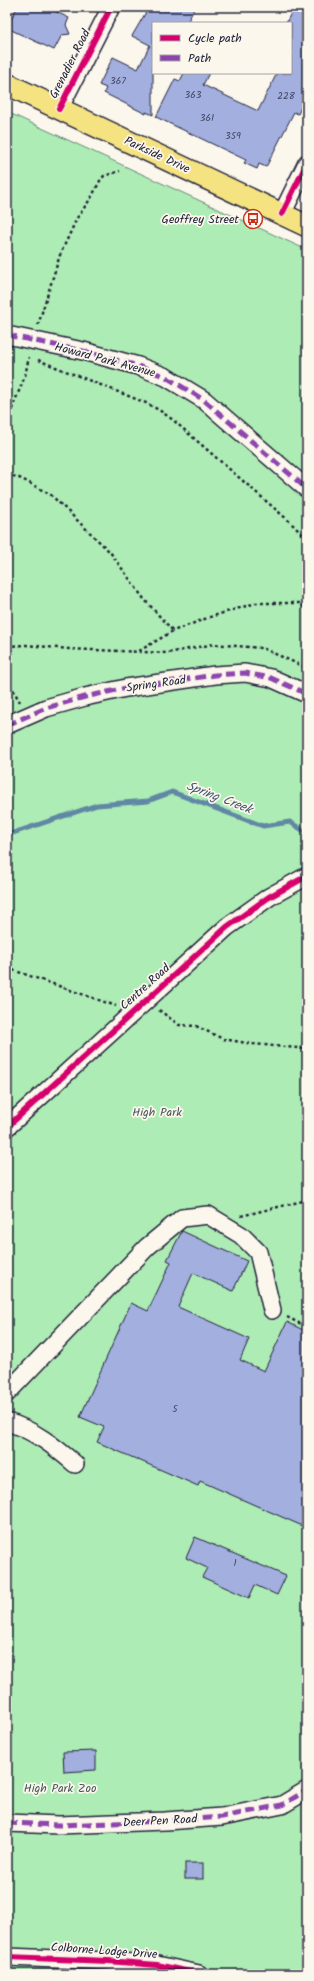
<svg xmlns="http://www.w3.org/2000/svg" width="314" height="1981" font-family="Kalam,sans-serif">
<rect width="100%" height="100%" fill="#fbf7ec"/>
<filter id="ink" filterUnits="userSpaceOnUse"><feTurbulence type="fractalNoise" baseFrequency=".025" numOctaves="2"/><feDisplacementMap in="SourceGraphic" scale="8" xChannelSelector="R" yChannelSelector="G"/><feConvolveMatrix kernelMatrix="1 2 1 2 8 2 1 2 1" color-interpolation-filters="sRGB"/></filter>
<g filter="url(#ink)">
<polygon fill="#adecb4" stroke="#688778" points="7,112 307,250 307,1974 7,1974"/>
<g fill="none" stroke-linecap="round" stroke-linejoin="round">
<polyline stroke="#6087a4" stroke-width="5" points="7,835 97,805 148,801 172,792 263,826 290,822 307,833"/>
</g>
<g fill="#a2afdf" stroke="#22223b">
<polygon points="17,7 46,7 69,18 66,25 70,34 62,35 54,50 7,28"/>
<polygon points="149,7 195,7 187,23 153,23 153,115 146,112 146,114 104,93 106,88 99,85 113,57 138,69 150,45 132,36"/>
<polygon points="294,7 307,7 307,95 298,114 294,112 266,167 259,164 257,169 244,163 246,160 156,117 175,79 180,81 184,73 209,73 203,85 258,111 277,73 291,73 291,23 286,23"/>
<polygon points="182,1231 247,1261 233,1291 193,1273 178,1307 249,1339 240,1360 264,1371 287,1322 307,1332 307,1528 200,1481 198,1486 97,1442 104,1427 80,1417 131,1303 148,1311 171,1262 167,1260"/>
<polygon points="195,1537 286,1576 277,1595 255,1585 249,1598 202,1577 207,1568 186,1558"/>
<polygon points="96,1751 96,1770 64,1772 63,1752"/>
<rect x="185" y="1863" width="18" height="16"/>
</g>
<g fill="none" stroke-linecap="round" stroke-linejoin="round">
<defs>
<g id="minor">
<polyline points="59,109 111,7"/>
<polyline points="282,214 307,163"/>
<polyline points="7,335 83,351 138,366 166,377 204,400 307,489"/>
<polyline points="7,725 46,708 85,697 126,688 215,675 245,673 271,678 307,694"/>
<polyline points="7,1127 227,927 269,897 307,876"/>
<polyline points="7,1393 147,1247 182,1218 208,1215 241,1235 258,1252 272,1310"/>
<path d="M7 1422C34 1430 54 1446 75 1464"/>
<polyline points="7,1823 59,1825 165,1821 222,1817 282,1805 307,1790"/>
<polyline points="7,1957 108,1961 157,1965 199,1974"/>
</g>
<polyline id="major" points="7,84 307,226"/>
</defs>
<use href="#minor" stroke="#22223b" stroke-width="20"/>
<use href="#major" stroke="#22223b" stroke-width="24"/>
<g stroke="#22223b" stroke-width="2.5" stroke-dasharray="3 3" stroke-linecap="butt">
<polyline points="38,325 60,255 77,218 91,198 101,179 104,176 120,171"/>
<polyline points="38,360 146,403 159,410 173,420 289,521 307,539"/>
<polyline points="7,433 11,411 25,376 29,357"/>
<polyline points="7,474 22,479 51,495 110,552 144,599 173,631"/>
<polyline points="7,552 7,590"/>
<polyline points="7,646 26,645 69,649 168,653 214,644 262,648 307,668"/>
<polyline points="139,651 173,631 210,617 256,603 299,603 307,608"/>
<polyline points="7,679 20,702"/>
<polyline points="7,968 116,1006"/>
<polyline points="159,1010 179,1025 196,1026 223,1039 253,1044 307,1049"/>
<polyline points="241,1216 307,1200"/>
<polyline points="287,1317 307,1327"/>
</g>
<use href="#minor" stroke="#fbf7ec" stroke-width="17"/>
<use href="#major" stroke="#f5e382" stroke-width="21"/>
<g stroke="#8e44ad" stroke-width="5" stroke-dasharray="10 5" stroke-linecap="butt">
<polyline points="7,335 83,351 138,366 166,377 204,400 307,489"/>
<polyline points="7,725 46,708 85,697 126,688 215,675 245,673 271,678 307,694"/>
<polyline points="7,1823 59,1825 165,1821 222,1817 282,1805 307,1790"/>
</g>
<defs>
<g id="cycleway">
<polyline points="59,109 111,7"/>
<polyline points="282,214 307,163"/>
<polyline points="7,1127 227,927 269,897 307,876"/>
<polyline points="7,1957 108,1961 157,1965 199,1974"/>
</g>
</defs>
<use href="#cycleway" stroke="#fbf7ec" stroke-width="8"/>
<use href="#cycleway" stroke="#d6006c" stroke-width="6"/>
</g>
</g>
<defs>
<symbol id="bus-ring" viewBox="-11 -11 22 22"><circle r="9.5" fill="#fbf7ec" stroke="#c8321e" stroke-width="1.5"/><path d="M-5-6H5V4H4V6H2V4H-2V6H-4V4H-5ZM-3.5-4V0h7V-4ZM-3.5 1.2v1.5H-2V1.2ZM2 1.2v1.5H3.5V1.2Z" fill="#c8321e"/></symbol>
</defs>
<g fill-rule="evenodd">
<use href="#bus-ring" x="242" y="208" width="22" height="22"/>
</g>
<g text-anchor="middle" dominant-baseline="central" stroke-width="3.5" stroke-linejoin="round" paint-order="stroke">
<g font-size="10" fill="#424564">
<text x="118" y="81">367</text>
<text x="193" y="95">363</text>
<text x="286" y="96">228</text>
<text x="207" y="118">361</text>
<text x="233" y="136">359</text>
<text x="175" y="1409">5</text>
<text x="235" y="1563">1</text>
</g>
<g font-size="12" fill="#22223b" stroke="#fbf7ec">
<text transform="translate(70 64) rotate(-63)">Grenadier Road</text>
<text transform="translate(157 155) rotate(25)">Parkside Drive</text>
<text transform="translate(105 360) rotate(15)">Howard Park Avenue</text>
<text transform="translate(156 684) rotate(-8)">Spring Road</text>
<text transform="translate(145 987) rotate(-42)">Centre Road</text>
<text transform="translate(160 1821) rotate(-3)">Deer Pen Road</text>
<text transform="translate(104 1951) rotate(4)">Colborne Lodge Drive</text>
</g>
<g font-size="12" fill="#22223b" stroke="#fbf7ec" text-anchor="end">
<text x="239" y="219">Geoffrey Street</text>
</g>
<g font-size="12" fill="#455459" stroke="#fbf7ec">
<text x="157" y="1112">High Park</text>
<text x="60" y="1788">High Park Zoo</text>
</g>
<g font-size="13" font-style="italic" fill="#415570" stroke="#fbf7ec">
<text transform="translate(219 798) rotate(21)">Spring Creek</text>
</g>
</g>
<rect width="314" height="1981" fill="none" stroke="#fbf7ec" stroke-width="24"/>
<rect x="12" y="12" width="290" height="1957" fill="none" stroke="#22223b" stroke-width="1.5" filter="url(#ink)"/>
<rect x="152" y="22" width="140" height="52" fill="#fbf7ec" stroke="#a4a2a5"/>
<rect x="160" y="35" width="20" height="6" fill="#d6006c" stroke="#a4a2a5"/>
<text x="188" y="42" font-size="12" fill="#22223b">Cycle path</text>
<rect x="160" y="55" width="20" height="6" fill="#8e44ad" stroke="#a4a2a5"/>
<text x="188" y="62" font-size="12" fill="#22223b">Path</text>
</svg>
